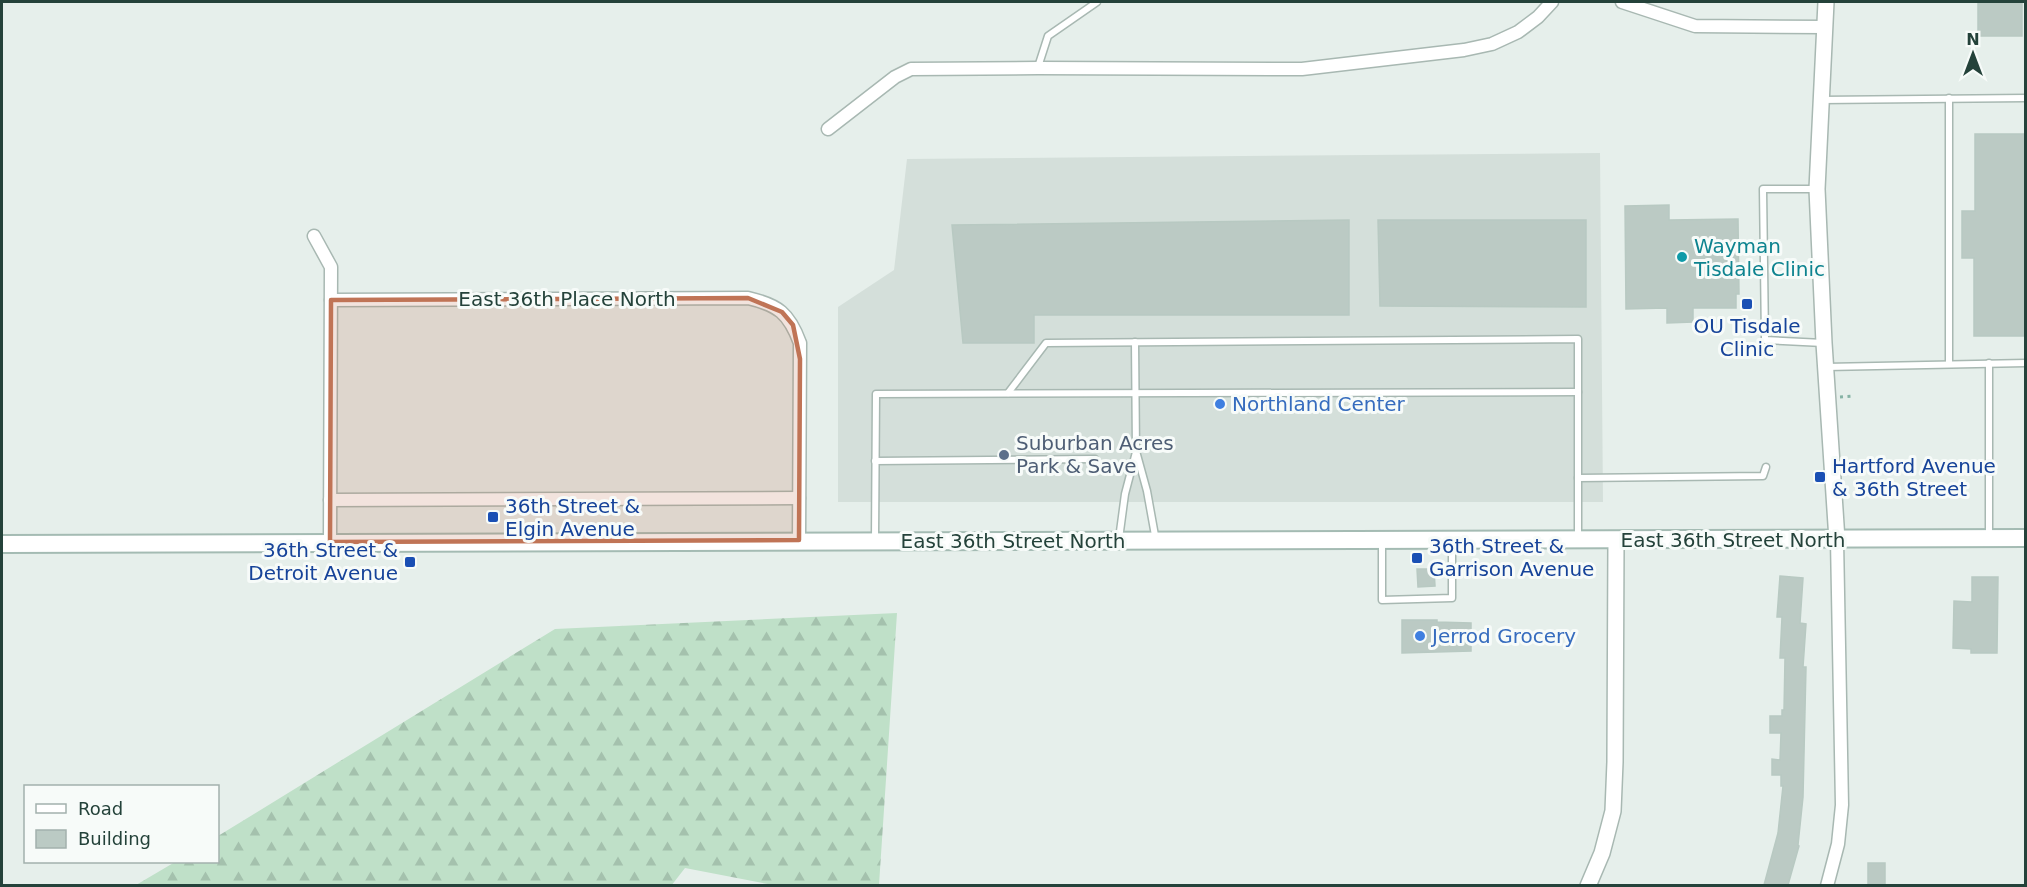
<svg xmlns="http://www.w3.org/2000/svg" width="2027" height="887" font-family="'DejaVu Sans',sans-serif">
<defs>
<pattern id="forest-firs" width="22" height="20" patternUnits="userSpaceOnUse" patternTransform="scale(1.5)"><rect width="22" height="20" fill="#bfe0c8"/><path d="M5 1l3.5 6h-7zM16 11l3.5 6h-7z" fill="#a4c1ad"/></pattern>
</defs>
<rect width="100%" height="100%" fill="#e6efeb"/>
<polygon fill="#d4dfda" points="1600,153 1603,502 838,502 838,307 894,270 907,159"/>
<polygon fill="url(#forest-firs)" points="897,613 879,885 773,885 685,868 671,886 136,885 175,862 218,862 218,836 555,629"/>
<g fill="#bbcac4" stroke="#b8c9c2" stroke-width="1.5">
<rect x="1978" y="2" width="44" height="34"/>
<polygon points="1975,134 2025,134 2025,336 1974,336 1974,258 1962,258 1962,211 1975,211"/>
<polygon points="1669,205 1669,220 1738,219 1739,294 1736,294 1736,308 1693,308 1693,322 1667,323 1667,308 1626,309 1625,206"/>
<polygon points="1349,220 1349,315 1034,315 1034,343 963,343 952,225"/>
<polygon points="1378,220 1586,220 1586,307 1380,306"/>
<polygon points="1417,569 1434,569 1435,586 1418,587"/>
<polygon points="1780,576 1803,578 1800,623 1806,624 1803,667 1806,667 1803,797 1798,845 1799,846 1788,885 1764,885 1778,833 1783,786 1781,786 1781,775 1772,775 1772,759 1780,760 1781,733 1770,733 1770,716 1782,716 1782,710 1784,710 1785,658 1780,658 1782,617 1777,617"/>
<polygon points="1972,577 1998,577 1997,653 1971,653 1971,649 1953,648 1954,601 1972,602"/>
<polygon points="1402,620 1437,620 1437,622 1471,623 1471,651 1402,653"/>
<rect x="1868" y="863" width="17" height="22"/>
</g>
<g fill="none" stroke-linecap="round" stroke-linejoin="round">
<defs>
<g id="service">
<polyline points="1038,67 1048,36 1097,2"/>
<polyline points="1949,98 1949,364"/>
<polyline points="1821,100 2026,98"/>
<polyline points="1816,189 1763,189 1765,340 1823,343"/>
<polyline points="1135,342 1136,451 1147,491 1156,541"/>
<polyline points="1826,367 2026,363"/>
<polyline points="1008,393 1046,343 1578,339 1578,537"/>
<polyline points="875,461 1095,459"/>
<polyline points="1578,478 1763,476 1766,467"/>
<polyline points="1989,537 1989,363"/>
<polyline points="1119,539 1125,494 1136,452"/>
<polyline points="875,540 876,394 1578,392"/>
<polyline points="1382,541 1382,600 1452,598 1452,542"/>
</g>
<g id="minor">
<polyline points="1622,2 1695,26 1825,27"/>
<polyline points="828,129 895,77 911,69 1038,68 1302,69 1464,50 1492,44 1518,32 1538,17 1552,2"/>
<polyline points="314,236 331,267 330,542"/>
<path d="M331 300 748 298C778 305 789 313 800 343L799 540"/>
<polyline points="330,500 799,498"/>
<polyline points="1827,886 1838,844 1842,805 1837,540"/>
</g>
<g id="tertiary">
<polyline points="1826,2 1817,189 1824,343 1837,540"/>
<polyline points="1588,886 1602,853 1613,811 1615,762 1616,540"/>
</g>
<polyline id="secondary" points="2,544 2026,538"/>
</defs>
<use href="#service" stroke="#a8b8b2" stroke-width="9"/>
<use href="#minor" stroke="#a8b8b2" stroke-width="15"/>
<use href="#tertiary" stroke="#a8b8b2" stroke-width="18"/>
<use href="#secondary" stroke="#a4bbb3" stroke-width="20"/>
<polyline stroke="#86b3a5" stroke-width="3" stroke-dasharray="3 4.5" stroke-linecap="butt" points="1840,397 1854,396"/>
<use href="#service" stroke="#fff" stroke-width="6"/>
<use href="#minor" stroke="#fff" stroke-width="12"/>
<use href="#tertiary" stroke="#fff" stroke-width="15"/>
<use href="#secondary" stroke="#fff" stroke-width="16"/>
</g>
<path fill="#c07456" fill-opacity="0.2" stroke="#c07456" stroke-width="4.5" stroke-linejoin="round" d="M748 298 782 312 793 325 800 359 799 540 330 542 331 300Z"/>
<circle fill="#0f9aa8" stroke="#f7fbf9" stroke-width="2" cx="1682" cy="257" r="6"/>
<g fill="#1a4fb4" stroke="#f7fbf9" stroke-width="2">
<rect x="1741" y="298" width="12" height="12" rx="3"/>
<rect x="1814" y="471" width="12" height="12" rx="3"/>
<rect x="487" y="511" width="12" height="12" rx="3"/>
<rect x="1411" y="552" width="12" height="12" rx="3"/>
<rect x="404" y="556" width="12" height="12" rx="3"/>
</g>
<g fill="#3f7fe0" stroke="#f7fbf9" stroke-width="2">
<circle cx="1220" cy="404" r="6"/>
<circle cx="1420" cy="636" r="6"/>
</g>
<circle fill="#5c6f8a" stroke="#f7fbf9" stroke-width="2" cx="1004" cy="455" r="6"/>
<g text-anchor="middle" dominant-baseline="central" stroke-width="6" stroke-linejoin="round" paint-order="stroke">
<g font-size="20" fill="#0d838f" stroke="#f7fbf9" text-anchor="start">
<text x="1694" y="246">Wayman<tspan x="1694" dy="23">Tisdale Clinic</tspan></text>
</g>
<g font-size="20" fill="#24423a" stroke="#f7fbf9">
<text x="567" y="299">East 36th Place North</text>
<text x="1733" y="540">East 36th Street North</text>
<text x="1013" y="541">East 36th Street North</text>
</g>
<g font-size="20" fill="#164399" stroke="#f7fbf9" text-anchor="start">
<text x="1747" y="326" text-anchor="middle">OU Tisdale<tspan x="1747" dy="23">Clinic</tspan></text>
<text x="1832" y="466">Hartford Avenue<tspan x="1832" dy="23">&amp; 36th Street</tspan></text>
<text x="505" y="506">36th Street &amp;<tspan x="505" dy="23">Elgin Avenue</tspan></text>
<text x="1429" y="546">36th Street &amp;<tspan x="1429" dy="23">Garrison Avenue</tspan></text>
<text x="398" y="550" text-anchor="end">36th Street &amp;<tspan x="398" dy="23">Detroit Avenue</tspan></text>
</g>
<g font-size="20" fill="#366cbe" stroke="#f7fbf9" text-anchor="start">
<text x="1232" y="404">Northland Center</text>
<text x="1432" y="636">Jerrod Grocery</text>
</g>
<g font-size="20" fill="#4e5e75" stroke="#f7fbf9" text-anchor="start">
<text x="1016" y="443">Suburban Acres<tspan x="1016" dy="23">Park &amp; Save</tspan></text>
</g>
</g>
<rect width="2027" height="887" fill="none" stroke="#24423a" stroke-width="6"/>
<rect x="24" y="785" width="195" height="78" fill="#f7fbf9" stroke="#a3b1ad" stroke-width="1.5"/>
<rect x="36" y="804" width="30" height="9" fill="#ffffff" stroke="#a3b1ad" stroke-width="1.5"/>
<text x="78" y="815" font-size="18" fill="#24423a">Road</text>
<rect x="36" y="830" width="30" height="18" fill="#bbcac4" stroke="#a3b1ad" stroke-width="1.5"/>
<text x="78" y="845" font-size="18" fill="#24423a">Building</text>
<g transform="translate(1973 54)" stroke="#f7fbf9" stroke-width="4.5" paint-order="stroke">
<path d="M0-4.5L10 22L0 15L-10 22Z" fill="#24423a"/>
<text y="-9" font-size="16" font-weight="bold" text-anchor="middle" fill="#24423a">N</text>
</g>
</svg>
